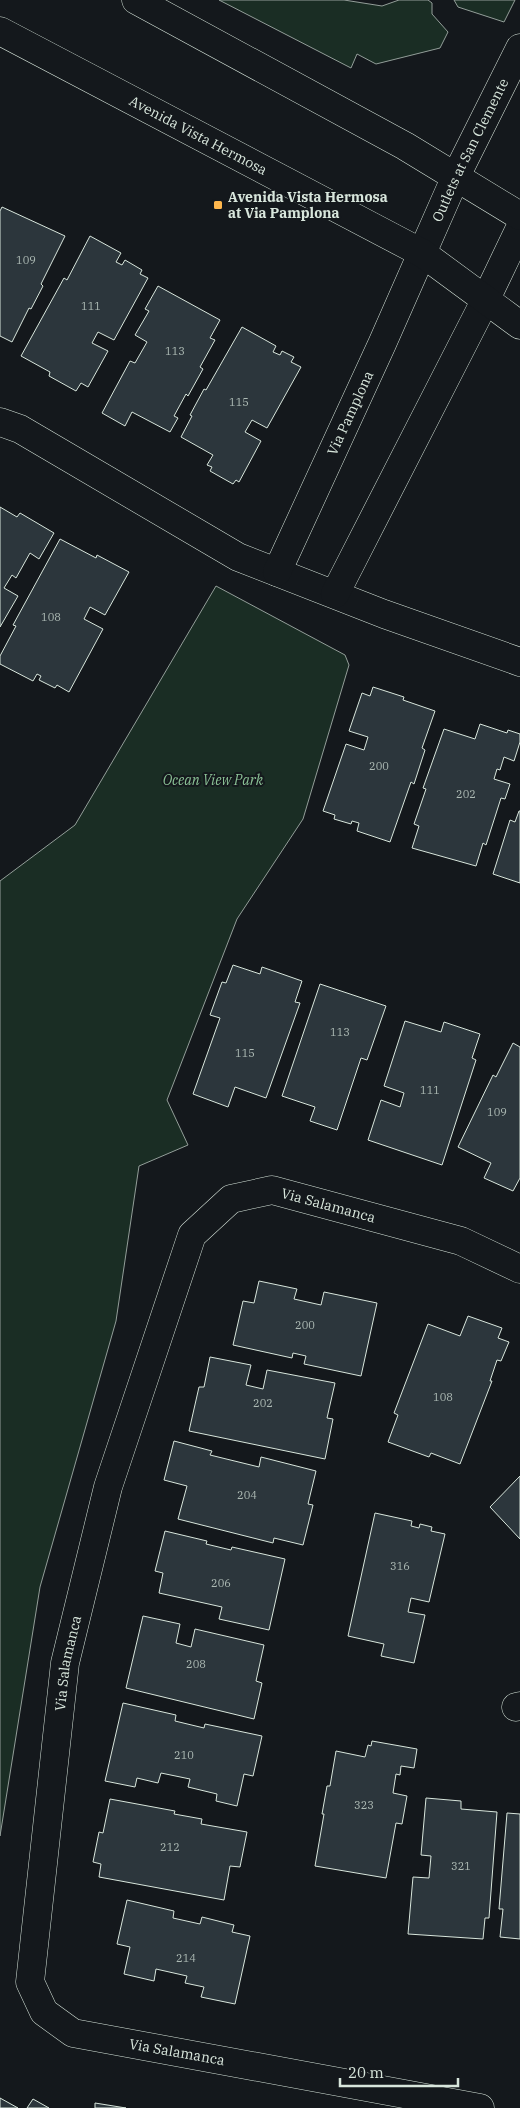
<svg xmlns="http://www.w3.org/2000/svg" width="520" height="2108" font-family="'IBM Plex Serif',serif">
<rect width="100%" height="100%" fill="#14181c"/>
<g fill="#1a2d24" stroke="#939e99">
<polygon points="219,0 344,0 382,6 399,0 428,0 432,3 432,14 448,32 440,48 376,64 357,54 351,68"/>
<polygon points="454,0 515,0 504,22 458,7"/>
<polygon points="216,586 345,655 349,665 303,819 237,919 167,1100 188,1145 139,1166 116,1321 40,1587 0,1836 0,881 75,825"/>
</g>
<g fill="#2c363c" stroke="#d8e6dc">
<polygon points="2,207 65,236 41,284 43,286 31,309 29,308 12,342 0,336 0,211"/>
<polygon points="90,236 121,253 116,262 122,265 125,260 142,270 140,274 148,278 114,340 98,332 92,343 108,351 88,387 81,383 76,391 49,376 50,372 21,356 64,278 67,280"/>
<polygon points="158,286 220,320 210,338 215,340 200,367 203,369 188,396 186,394 174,416 178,418 170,432 132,412 125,426 102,413 130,361 135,363 147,342 135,335 149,311 145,309"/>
<polygon points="242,327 276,346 273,352 280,355 282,351 294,357 291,362 301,367 267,428 252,420 245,432 261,441 239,482 236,480 233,484 210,471 212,467 207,465 213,455 181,437 192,416 190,415 204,389 206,390"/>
<polygon points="0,507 17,517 20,513 54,533 39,559 30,553 16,578 12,575 4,588 18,596 0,627"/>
<polygon points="60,539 96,558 97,555 129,572 105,615 90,607 84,619 103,629 69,692 57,685 55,688 39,680 41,676 37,674 33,681 0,664 0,656 16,626 13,625"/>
<polygon points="373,687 404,697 403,700 435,711 422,748 425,750 414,784 411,782 390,842 357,831 359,823 352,821 351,824 334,819 335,815 323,811 346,744 364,750 368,737 349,731 362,693 370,696"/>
<polygon points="480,724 507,733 508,730 520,734 520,742 514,761 504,757 500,770 497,769 494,779 510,784 505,799 501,798 486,845 483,843 476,866 412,848 419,826 414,824 426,789 423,788 444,729 475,739"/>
<polygon points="519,811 520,811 520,883 493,874 510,820 515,822"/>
<polygon points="233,965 260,974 262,967 302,981 295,1002 300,1003 266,1098 235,1087 228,1107 193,1094 220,1018 210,1015 222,982 226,983"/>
<polygon points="320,984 386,1006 367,1060 361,1058 337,1130 310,1121 315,1107 282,1096"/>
<polygon points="405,1021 441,1032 444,1022 480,1034 472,1058 476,1060 442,1165 368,1140 381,1100 400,1107 404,1093 384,1086"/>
<polygon points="513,1043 520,1047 520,1178 513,1191 484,1178 491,1163 458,1147 493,1075 496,1077"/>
<polygon points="259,1281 297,1289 294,1299 321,1305 324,1292 377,1303 361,1376 304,1364 306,1356 293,1353 292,1358 233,1345 243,1301 254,1303"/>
<polygon points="468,1316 502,1328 498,1338 509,1342 501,1361 497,1360 490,1381 492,1381 460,1464 431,1453 429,1457 388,1442 398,1415 394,1413 428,1324 460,1336"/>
<polygon points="210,1357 251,1365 246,1385 263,1389 267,1370 335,1383 327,1418 333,1419 325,1459 189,1431 199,1387 204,1387"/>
<polygon points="174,1441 212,1451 210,1455 259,1467 261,1457 316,1471 308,1504 313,1505 303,1545 274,1538 273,1543 178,1519 187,1486 164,1480"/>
<polygon points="520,1476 520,1539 490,1507"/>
<polygon points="375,1513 412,1521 411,1526 419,1528 420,1524 432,1527 431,1531 445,1534 429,1602 411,1598 408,1612 425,1615 414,1663 381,1656 384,1644 348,1636"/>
<polygon points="165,1531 207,1541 206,1544 231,1550 232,1547 285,1559 269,1630 219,1619 222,1607 159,1593 163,1573 155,1571"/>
<polygon points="143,1616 180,1624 176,1643 191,1647 195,1629 264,1645 256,1681 262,1683 254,1719 126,1688"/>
<polygon points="123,1703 176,1715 175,1721 204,1728 205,1724 262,1736 253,1776 244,1774 237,1806 216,1801 217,1794 188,1787 190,1779 161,1773 158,1783 137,1778 135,1787 105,1781"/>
<polygon points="372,1741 417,1749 414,1768 401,1766 400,1775 396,1774 393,1793 407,1796 402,1824 396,1823 386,1878 315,1866 324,1814 322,1814 327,1786 330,1786 336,1751 365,1757 368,1745 371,1746"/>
<polygon points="426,1798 461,1801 461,1809 497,1812 489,1918 485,1918 483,1939 408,1934 413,1877 429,1878 431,1856 421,1855"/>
<polygon points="110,1799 175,1811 174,1814 202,1819 201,1824 247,1832 240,1867 230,1866 224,1900 99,1877 101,1864 93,1862 99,1832 103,1833"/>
<polygon points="507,1813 520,1814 520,1939 500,1937 503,1909 499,1909"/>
<polygon points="127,1900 174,1911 173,1918 200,1924 202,1917 234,1925 232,1932 250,1936 235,2004 201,1997 204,1987 185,1983 187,1976 156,1969 154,1981 124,1974 130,1947 117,1944"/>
<polygon points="0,2098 18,2108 0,2108"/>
<polygon points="33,2099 49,2108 27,2108"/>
<polygon points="95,2103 126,2108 95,2108"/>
</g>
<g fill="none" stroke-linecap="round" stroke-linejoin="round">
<defs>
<g id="minor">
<polyline points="0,422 20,429 238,557 384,614 520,662"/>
<path id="s1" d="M277 572 382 344 456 176 520 48"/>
<polyline points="335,594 486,299 520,228"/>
<polyline points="516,1707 520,1706"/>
<path id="s2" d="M480 2108 73 2033 44 2012 30 1982 65 1663 108 1487 192 1235 231 1199 272 1190 461 1241 520 1269"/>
</g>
<g id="major">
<polyline points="136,0 405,146 520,216"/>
<path id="s3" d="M0 31 422 253 520 325"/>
</g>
</defs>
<use href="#minor" stroke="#d8e6dc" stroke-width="29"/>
<use href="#major" stroke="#d8e6dc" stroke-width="29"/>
<use href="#minor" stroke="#14181c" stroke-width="28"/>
<use href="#major" stroke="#14181c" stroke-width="28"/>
</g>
<rect fill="#ffb74d" stroke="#14181c" stroke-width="2" x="213" y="200" width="10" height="10" rx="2.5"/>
<g text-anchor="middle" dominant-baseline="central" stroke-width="4" stroke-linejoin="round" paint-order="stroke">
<g font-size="11" fill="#adbab4">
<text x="26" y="260">109</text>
<text x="91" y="306">111</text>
<text x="175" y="351">113</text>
<text x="239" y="402">115</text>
<text x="51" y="617">108</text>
<text x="379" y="766">200</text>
<text x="466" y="794">202</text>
<text x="340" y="1032">113</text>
<text x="245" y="1053">115</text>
<text x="430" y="1090">111</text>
<text x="497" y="1112">109</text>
<text x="305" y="1325">200</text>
<text x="443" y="1397">108</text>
<text x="263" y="1403">202</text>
<text x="247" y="1495">204</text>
<text x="400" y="1566">316</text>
<text x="221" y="1583">206</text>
<text x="196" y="1664">208</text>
<text x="184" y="1755">210</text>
<text x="364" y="1805">323</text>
<text x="170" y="1847">212</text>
<text x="461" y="1866">321</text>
<text x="186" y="1958">214</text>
</g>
<g font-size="14" fill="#d8e6dc" stroke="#14181c">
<text stroke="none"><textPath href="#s3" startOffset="224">Avenida Vista Hermosa</textPath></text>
<text stroke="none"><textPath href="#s1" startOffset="464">Outlets at San Clemente</textPath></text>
<text stroke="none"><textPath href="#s1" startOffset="175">Via Pamplona</textPath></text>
<text stroke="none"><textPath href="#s2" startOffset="1404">Via Salamanca</textPath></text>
<text stroke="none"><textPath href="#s2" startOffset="804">Via Salamanca</textPath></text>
<text transform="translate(177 2052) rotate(10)">Via Salamanca</text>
</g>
<g font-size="14" font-weight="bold" fill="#d8e6dc" stroke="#14181c" text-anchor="start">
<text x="228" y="197">Avenida Vista Hermosa<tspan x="228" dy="16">at Via Pamplona</tspan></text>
</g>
<g font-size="14" font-style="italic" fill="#8ac095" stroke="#14181c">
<text x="213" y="780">Ocean View Park</text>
</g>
</g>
<path d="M340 2078v8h118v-8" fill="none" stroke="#d8e6dc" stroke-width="2.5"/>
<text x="348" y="2078" font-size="15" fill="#d8e6dc" stroke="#14181c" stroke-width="4" paint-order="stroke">20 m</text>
</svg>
